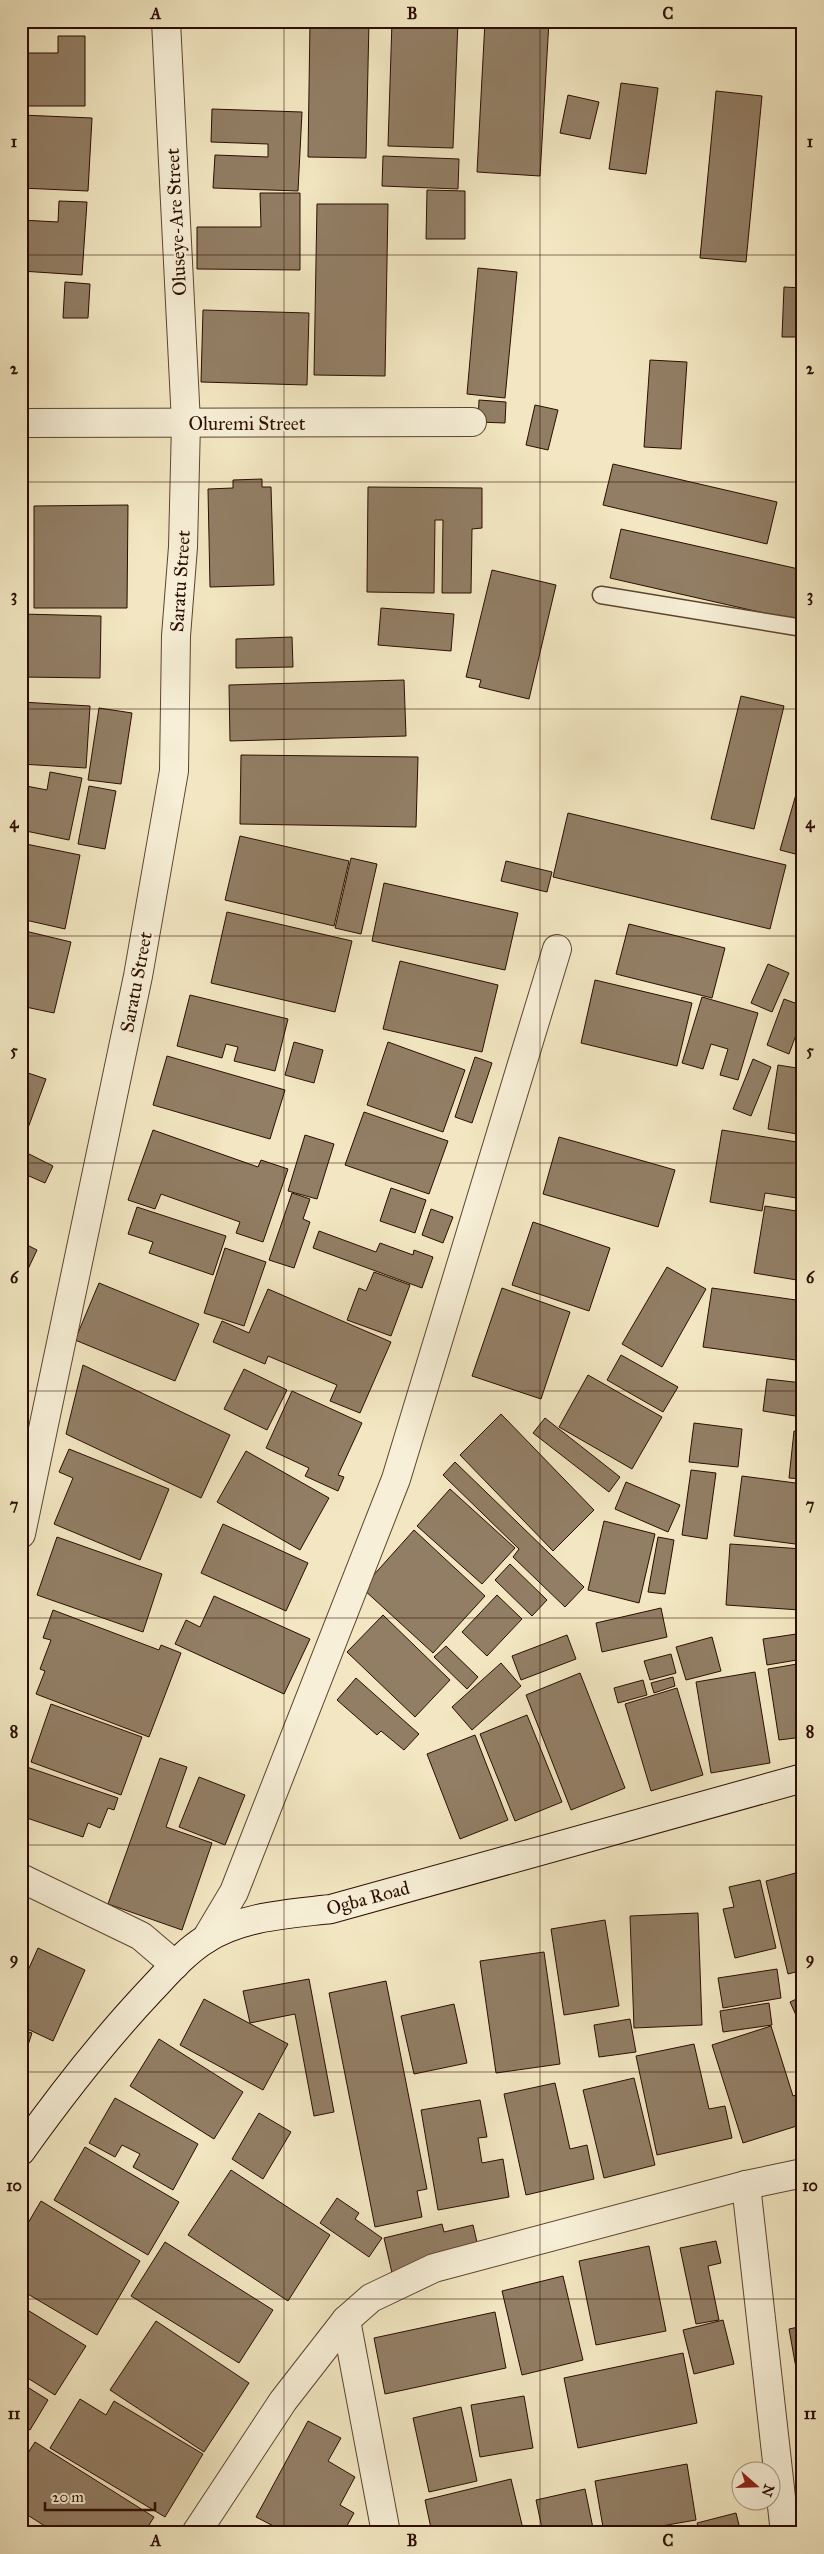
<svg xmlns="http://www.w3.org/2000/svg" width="824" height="2554" font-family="'IM FELL Great Primer',serif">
<rect width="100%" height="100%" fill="#f2e7c2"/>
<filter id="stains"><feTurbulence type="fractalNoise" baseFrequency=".004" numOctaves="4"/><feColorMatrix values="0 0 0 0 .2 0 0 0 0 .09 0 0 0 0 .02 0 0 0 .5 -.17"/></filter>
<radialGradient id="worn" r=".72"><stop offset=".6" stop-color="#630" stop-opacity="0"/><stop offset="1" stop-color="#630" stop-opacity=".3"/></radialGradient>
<g fill="#927e65" stroke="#2b0d00">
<polygon points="310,21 369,21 366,158 308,157"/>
<polygon points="392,21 458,21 453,148 388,146"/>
<polygon points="485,21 549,21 540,176 477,172"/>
<polygon points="58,36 85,36 85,106 21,106 21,53 58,53"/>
<polygon points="621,83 658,88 646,174 609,169"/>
<polygon points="716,91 762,96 746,262 700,258"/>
<polygon points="568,95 599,102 590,139 560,133"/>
<polygon points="212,109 302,112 298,191 213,188 215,155 268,157 268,144 211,142"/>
<polygon points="21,115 92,118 88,191 21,188"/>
<polygon points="383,156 459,159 458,189 382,186"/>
<polygon points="427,190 465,191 465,239 426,239"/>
<polygon points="260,193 300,193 300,270 197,269 197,227 261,227"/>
<polygon points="803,200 803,236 799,235"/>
<polygon points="59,201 87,202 82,275 21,271 21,220 58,222"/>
<polygon points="317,204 388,204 385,376 314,375"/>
<polygon points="478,268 517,272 505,398 467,394"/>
<polygon points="65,282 90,284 88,318 63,318"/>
<polygon points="784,287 803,288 803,337 782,337"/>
<polygon points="203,310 309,313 307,385 201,382"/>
<polygon points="650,360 687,362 681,449 644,447"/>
<polygon points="479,400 506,402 505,423 478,422"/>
<polygon points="535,405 558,410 548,450 526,445"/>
<polygon points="613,464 777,502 767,544 603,505"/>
<polygon points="262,479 262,487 271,487 274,585 210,587 208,489 233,488 233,480"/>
<polygon points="368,487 482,488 482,528 472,529 471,593 442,593 443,520 435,520 434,593 367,592"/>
<polygon points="128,505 127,608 34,608 34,506"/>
<polygon points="621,529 803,570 803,622 610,578"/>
<polygon points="492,570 556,585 529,699 479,687 481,680 466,677"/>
<polygon points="381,608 454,614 451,651 378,645"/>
<polygon points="21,614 101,616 100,678 21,677"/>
<polygon points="292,637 293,667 236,668 236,639"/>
<polygon points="404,680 406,736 230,741 229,685"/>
<polygon points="741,696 784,706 754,829 711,819"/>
<polygon points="21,702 90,706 86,768 21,764"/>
<polygon points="99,708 132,713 121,784 88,780"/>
<polygon points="241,755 418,757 416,827 240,824"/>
<polygon points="803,770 803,856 780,850"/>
<polygon points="50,772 82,778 69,840 21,830 21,785 47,790"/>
<polygon points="89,786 116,791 105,849 78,844"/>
<polygon points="568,813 786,865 770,929 553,877"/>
<polygon points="240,836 349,861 334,926 225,900"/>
<polygon points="21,843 80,855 65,929 21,919"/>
<polygon points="351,858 377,864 361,934 335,928"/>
<polygon points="506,861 552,872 547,892 501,881"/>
<polygon points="384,883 518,913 505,970 372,941"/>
<polygon points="227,912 352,941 335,1012 211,983"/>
<polygon points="629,924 725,948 712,998 616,974"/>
<polygon points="21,930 71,942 54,1013 21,1006"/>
<polygon points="400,961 498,985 482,1052 383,1029"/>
<polygon points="768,964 789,973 772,1012 751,1003"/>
<polygon points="803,968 803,993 800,992"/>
<polygon points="595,980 692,1003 677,1066 581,1043"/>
<polygon points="190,995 288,1019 275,1071 234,1061 238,1047 226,1044 222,1058 177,1046"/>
<polygon points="702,997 758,1013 738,1080 720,1075 728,1049 711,1044 703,1069 682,1063"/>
<polygon points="784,999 803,1006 803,1016 789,1054 767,1045"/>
<polygon points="294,1042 323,1050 314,1083 285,1075"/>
<polygon points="388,1042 465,1070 443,1132 367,1105"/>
<polygon points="167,1056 285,1090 270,1139 153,1105"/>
<polygon points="475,1057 492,1063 472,1123 455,1117"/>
<polygon points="753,1059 771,1067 751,1116 733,1109"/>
<polygon points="778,1065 803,1069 803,1135 768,1129"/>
<polygon points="22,1071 46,1079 21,1147 21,1073"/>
<polygon points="364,1112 448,1141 429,1194 345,1165"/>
<polygon points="153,1130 258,1167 261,1160 288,1169 263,1242 236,1233 240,1222 161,1194 155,1209 128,1200"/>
<polygon points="722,1130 803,1143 803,1199 765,1193 762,1211 710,1202"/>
<polygon points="305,1135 334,1144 317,1199 288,1191"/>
<polygon points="559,1137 675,1170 658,1227 543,1194"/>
<polygon points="21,1150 53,1166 45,1183 29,1176 21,1193"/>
<polygon points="391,1188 426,1200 415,1233 380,1221"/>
<polygon points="292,1193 310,1199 303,1219 310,1222 294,1268 269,1260"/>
<polygon points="765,1206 803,1212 803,1281 754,1273"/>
<polygon points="137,1207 226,1236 213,1275 149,1253 153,1242 128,1234"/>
<polygon points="431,1209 453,1217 443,1243 422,1235"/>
<polygon points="533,1222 610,1248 589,1311 512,1285"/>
<polygon points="319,1231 376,1252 380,1243 413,1255 414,1250 433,1257 422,1288 313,1248"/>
<polygon points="21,1242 37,1250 21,1284"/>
<polygon points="225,1248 266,1262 244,1326 204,1313"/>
<polygon points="667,1267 706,1289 662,1367 622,1344"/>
<polygon points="374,1272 410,1285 391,1336 347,1320 359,1288 366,1291"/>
<polygon points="99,1283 199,1324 175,1381 75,1340"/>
<polygon points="502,1288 570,1312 541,1399 472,1376"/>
<polygon points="712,1288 803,1301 803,1361 703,1347"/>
<polygon points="268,1289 391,1342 360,1413 330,1401 337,1385 268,1356 265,1364 213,1342 222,1321 249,1333"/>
<polygon points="621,1355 678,1387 663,1412 607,1380"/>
<polygon points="83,1365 230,1435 201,1498 66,1434"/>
<polygon points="244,1369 287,1390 267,1430 224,1409"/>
<polygon points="588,1375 662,1417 632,1469 559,1427"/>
<polygon points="767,1379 803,1383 802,1417 763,1411"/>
<polygon points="292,1391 362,1423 338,1475 344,1477 338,1491 305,1476 309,1468 266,1448"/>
<polygon points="501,1414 594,1510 553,1551 460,1455"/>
<polygon points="545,1418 620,1477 609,1492 533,1433"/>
<polygon points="694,1423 742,1429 738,1467 689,1462"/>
<polygon points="794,1431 803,1432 803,1479 789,1478"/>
<polygon points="69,1449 169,1489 140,1560 54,1524 73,1478 59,1472"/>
<polygon points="246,1451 329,1498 300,1550 217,1502"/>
<polygon points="455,1462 584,1587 565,1607 513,1557 519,1549 443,1475"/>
<polygon points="691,1470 716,1473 707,1539 682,1535"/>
<polygon points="742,1476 803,1484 803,1545 734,1536"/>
<polygon points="626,1482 680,1505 668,1532 615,1509"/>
<polygon points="450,1489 515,1548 482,1584 417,1526"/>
<polygon points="604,1521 655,1534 639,1603 588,1590"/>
<polygon points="223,1524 308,1563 286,1611 201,1573"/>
<polygon points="414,1530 485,1596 433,1653 362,1588"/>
<polygon points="57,1537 162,1574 143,1632 37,1595"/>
<polygon points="658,1537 674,1540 665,1594 648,1592"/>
<polygon points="730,1544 803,1549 800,1610 726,1605"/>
<polygon points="510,1564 547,1600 532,1616 495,1580"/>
<polygon points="497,1595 522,1619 487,1656 462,1632"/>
<polygon points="214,1596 310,1639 284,1694 175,1644 186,1620 200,1627"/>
<polygon points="661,1608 667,1637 602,1652 596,1623"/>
<polygon points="53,1610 159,1650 161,1645 181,1653 149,1737 36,1694 45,1671 40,1669 51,1640 43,1638"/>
<polygon points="383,1615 450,1680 415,1717 347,1652"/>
<polygon points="803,1633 803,1659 767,1665 763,1639"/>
<polygon points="567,1635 576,1659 521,1680 512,1656"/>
<polygon points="712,1637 721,1671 686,1680 676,1647"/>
<polygon points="446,1646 478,1677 467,1689 434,1657"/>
<polygon points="671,1654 676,1673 650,1680 644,1661"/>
<polygon points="501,1663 521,1686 472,1730 452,1707"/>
<polygon points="803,1663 803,1737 779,1740 768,1669"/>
<polygon points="755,1672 770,1763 711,1773 696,1682"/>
<polygon points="580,1673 625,1788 571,1810 526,1695"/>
<polygon points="673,1677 675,1686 654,1693 651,1683"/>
<polygon points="356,1678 419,1734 404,1750 381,1731 377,1735 337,1700"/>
<polygon points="643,1680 647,1695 618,1703 614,1688"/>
<polygon points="677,1688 703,1775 651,1791 625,1704"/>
<polygon points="51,1704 142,1737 121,1795 31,1762"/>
<polygon points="527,1715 562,1802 515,1821 480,1734"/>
<polygon points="475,1735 508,1820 460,1839 427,1754"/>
<polygon points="160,1758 187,1767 166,1827 212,1843 182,1930 108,1904"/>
<polygon points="21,1765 118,1798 114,1810 108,1808 100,1828 88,1823 83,1837 21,1816"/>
<polygon points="199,1777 245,1795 225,1845 179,1827"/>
<polygon points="803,1871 803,1970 788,1974 766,1881"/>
<polygon points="760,1880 776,1948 735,1958 723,1909 734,1907 729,1887"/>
<polygon points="698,1913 702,2025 634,2028 630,1916"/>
<polygon points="605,1920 619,2006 564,2015 551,1929"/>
<polygon points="38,1948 85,1970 53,2041 21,2026 21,1986"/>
<polygon points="544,1952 560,2064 496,2073 480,1961"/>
<polygon points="777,1969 781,1998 723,2008 718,1978"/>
<polygon points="309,1979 334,2112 314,2116 295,2014 250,2023 243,1991"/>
<polygon points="386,1981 427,2189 417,2191 422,2217 375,2227 329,1993"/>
<polygon points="803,1996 803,2023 800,2024 790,2002"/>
<polygon points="204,1999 288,2044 263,2090 180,2045"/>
<polygon points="769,2003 772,2025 723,2032 720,2011"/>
<polygon points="454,2004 467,2063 414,2074 401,2016"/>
<polygon points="630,2019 636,2052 599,2057 594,2025"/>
<polygon points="771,2026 793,2096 803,2093 803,2124 743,2143 712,2045"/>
<polygon points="21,2030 32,2033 22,2063 21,2063"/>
<polygon points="803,2032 803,2046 798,2034"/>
<polygon points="159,2039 243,2092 214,2139 130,2086"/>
<polygon points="694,2044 709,2109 725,2106 732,2138 657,2155 636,2056"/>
<polygon points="634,2078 655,2165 604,2178 583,2090"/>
<polygon points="555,2083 570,2149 587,2145 594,2179 526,2195 504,2094"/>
<polygon points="115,2098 198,2144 173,2190 133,2167 140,2154 122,2145 115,2157 89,2143"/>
<polygon points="480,2100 487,2137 478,2138 482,2163 503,2159 509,2197 438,2210 421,2110"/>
<polygon points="259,2113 291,2132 263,2179 232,2159"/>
<polygon points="85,2147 179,2202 148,2255 54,2200"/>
<polygon points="231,2170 330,2235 288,2301 188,2235"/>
<polygon points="337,2198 359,2213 355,2219 382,2238 369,2257 320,2223"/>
<polygon points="41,2201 140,2261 97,2335 21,2290 21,2235"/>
<polygon points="442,2224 444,2232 473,2225 479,2251 392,2273 384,2238"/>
<polygon points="716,2241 721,2263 708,2266 719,2320 696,2324 680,2248"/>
<polygon points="165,2242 273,2310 239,2363 131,2296"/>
<polygon points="649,2246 666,2331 596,2345 579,2261"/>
<polygon points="563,2276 583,2360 522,2375 502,2291"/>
<polygon points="21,2306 86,2346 55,2395 21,2374"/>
<polygon points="495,2312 506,2368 385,2394 374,2338"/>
<polygon points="723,2320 734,2364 694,2374 683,2330"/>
<polygon points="156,2321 249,2383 204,2452 110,2390"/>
<polygon points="803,2326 803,2401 802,2401 789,2329"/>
<polygon points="683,2353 697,2423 578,2448 564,2378"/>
<polygon points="21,2383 48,2400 30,2430 21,2425"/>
<polygon points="524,2396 533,2448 480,2457 471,2405"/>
<polygon points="80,2399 106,2415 114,2401 203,2454 165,2517 50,2448"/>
<polygon points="461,2407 477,2481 429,2492 413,2418"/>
<polygon points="308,2421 341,2438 328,2461 355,2477 340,2505 354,2513 343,2533 287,2533 256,2517"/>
<polygon points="35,2442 154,2517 144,2533 56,2533 21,2511 21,2464"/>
<polygon points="687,2464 696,2520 621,2533 604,2533 595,2481"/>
<polygon points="511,2479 524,2533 432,2533 425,2500"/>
<polygon points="585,2489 594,2533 543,2533 536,2500"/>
<polygon points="736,2513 741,2533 700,2533 697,2523"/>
<polygon points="21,2524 36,2533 21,2533"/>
</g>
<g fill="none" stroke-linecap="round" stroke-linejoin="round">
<defs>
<polyline id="service" points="601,595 803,628"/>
<g id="minor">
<polyline points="21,423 472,422"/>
<polyline points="21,1534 138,976 174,771 176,636 183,547 186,423 166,21"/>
<polyline points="21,1878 141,1936 175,1965"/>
<polyline points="206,1939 234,1892 396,1479 557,949"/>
<polyline points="746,2185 785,2533"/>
<polyline points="346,2320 386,2533"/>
<polyline points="196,2533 283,2401 346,2320 371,2298 434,2268 746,2185 803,2173"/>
</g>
<path id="secondary" d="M21 2151C61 2095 103 2041 150 1991 167 1973 185 1952 206 1939 242 1916 289 1914 331 1909L803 1778"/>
</defs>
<use href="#service" stroke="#5d4430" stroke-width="19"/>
<use href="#minor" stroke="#5d4430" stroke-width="30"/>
<use href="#secondary" stroke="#2b0d00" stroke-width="30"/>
<use href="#service" stroke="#f7efd7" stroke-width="16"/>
<use href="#minor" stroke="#f7efd7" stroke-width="28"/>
<use href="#secondary" stroke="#f7efd7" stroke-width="28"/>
</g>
<path fill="none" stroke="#2b0d00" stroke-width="1" stroke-opacity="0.55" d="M284 21V2533M540 21V2533M21 255H803M21 482H803M21 709H803M21 936H803M21 1163H803M21 1391H803M21 1618H803M21 1845H803M21 2072H803M21 2299H803"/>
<g text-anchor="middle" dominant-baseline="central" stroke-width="4" stroke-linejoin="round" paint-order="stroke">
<g font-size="19" fill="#2b0d00" stroke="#f7efd7">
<text transform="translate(176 222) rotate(-93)">Oluseye-Are Street</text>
<text x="247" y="423">Oluremi Street</text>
<text transform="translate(180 581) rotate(-86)">Saratu Street</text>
<text transform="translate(136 982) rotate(-79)">Saratu Street</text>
<text transform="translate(368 1898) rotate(-15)">Ogba Road</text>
</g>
</g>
<rect width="824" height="2554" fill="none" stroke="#f2e7c2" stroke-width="55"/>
<g transform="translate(756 2486) rotate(110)"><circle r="24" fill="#f7efd7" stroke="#a59581"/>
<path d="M0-4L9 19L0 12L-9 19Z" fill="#8f2418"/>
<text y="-8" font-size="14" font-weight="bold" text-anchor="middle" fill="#2b0d00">N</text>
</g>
<path d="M45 2502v8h110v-8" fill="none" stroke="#2b0d00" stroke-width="2.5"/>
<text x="52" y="2502" font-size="15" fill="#2b0d00" stroke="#f7efd7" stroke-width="4" paint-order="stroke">20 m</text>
<rect x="28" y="28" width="768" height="2498" fill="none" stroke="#2b0d00" stroke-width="2"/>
<g font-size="16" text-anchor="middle" font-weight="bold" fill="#2b0d00">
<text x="156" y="19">A</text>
<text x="412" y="19">B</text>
<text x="668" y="19">C</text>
<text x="14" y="147">1</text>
<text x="810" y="147">1</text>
<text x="14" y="374">2</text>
<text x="810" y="374">2</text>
<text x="14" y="601">3</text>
<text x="810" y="601">3</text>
<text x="14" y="828">4</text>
<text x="810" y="828">4</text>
<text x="14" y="1056">5</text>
<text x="810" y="1056">5</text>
<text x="14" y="1283">6</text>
<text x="810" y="1283">6</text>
<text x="14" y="1510">7</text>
<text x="810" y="1510">7</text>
<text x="14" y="1737">8</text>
<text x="810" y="1737">8</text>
<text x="14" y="1964">9</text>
<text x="810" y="1964">9</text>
<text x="14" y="2191">10</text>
<text x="810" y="2191">10</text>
<text x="14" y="2419">11</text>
<text x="810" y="2419">11</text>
<text x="156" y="2546">A</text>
<text x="412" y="2546">B</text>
<text x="668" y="2546">C</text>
</g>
<rect width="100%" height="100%" filter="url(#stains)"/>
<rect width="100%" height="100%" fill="url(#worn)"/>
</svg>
